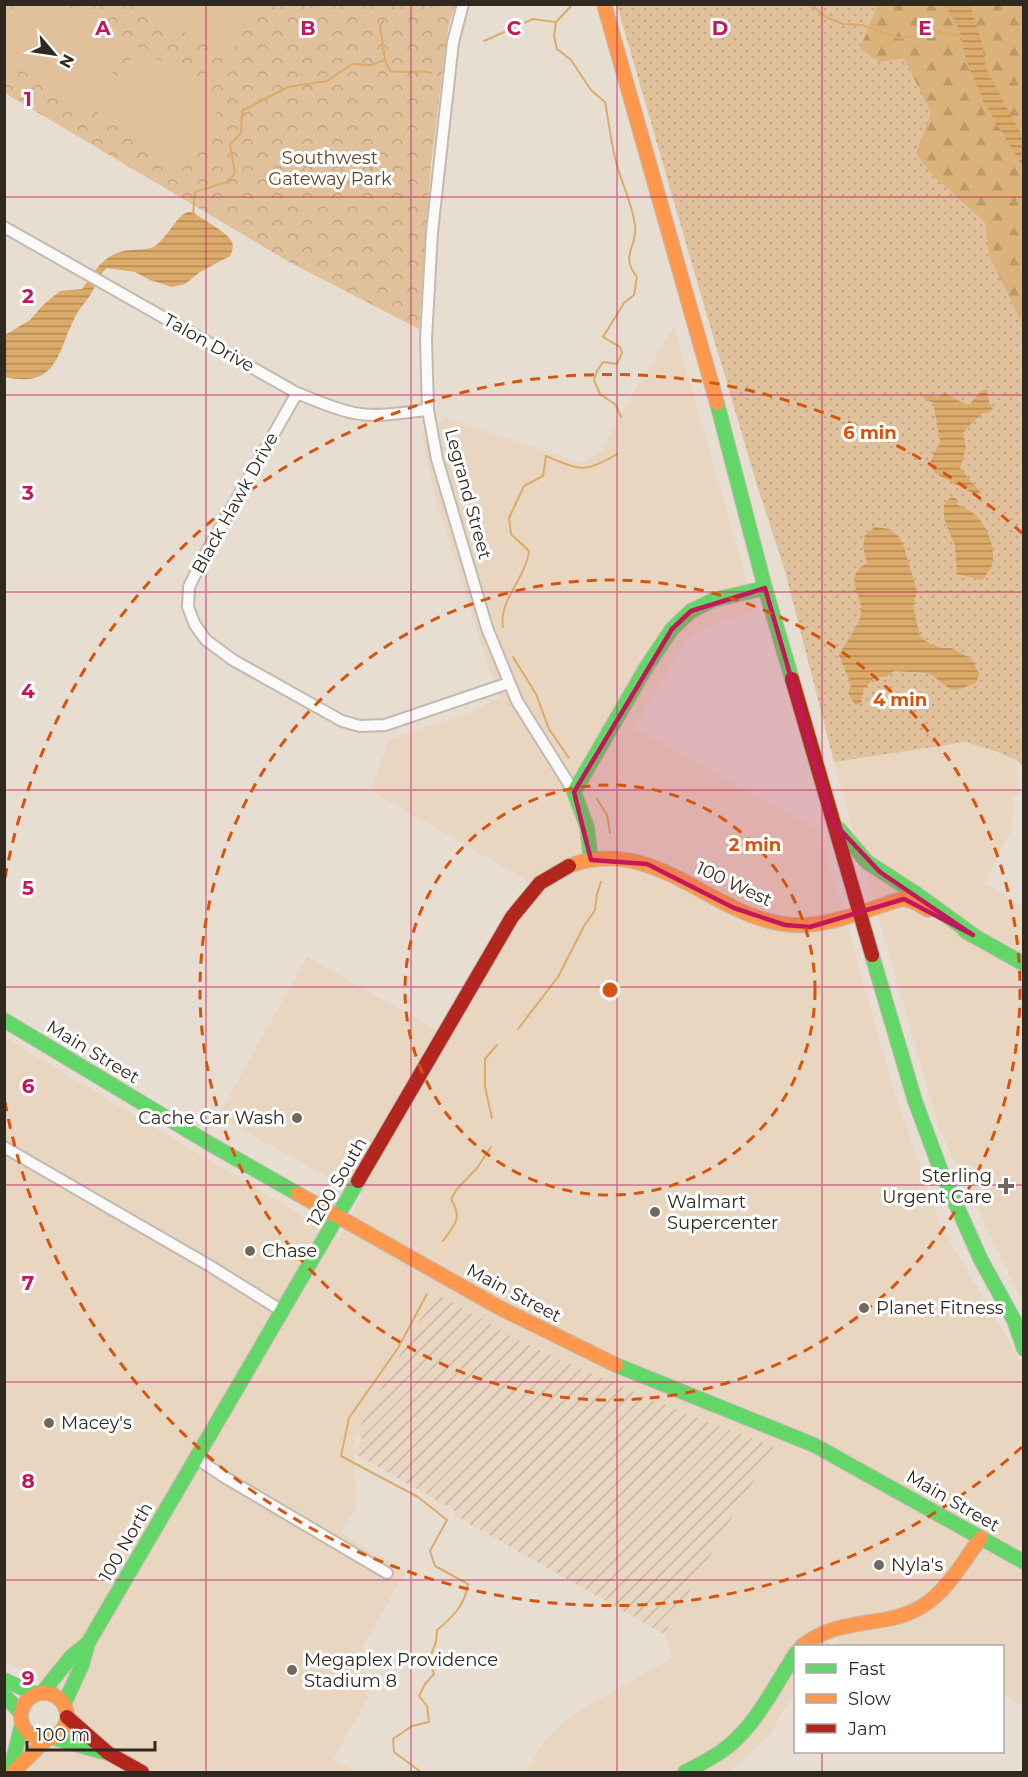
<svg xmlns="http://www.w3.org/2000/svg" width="1028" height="1777" font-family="Montserrat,sans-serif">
<defs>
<pattern id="industrial-furrows" width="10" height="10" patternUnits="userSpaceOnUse" patternTransform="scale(1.5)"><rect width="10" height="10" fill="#e8d6c1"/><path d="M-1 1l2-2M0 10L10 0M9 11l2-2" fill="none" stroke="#c7b8a6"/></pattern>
<pattern id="grass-dots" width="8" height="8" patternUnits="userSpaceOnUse" patternTransform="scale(1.5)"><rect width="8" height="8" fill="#e0c19c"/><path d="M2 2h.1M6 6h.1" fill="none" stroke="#c0a686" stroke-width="1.8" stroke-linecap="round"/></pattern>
<pattern id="forest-firs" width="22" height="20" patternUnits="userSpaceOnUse" patternTransform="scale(1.5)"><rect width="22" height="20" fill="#dab27a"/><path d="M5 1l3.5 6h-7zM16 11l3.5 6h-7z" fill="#bb9969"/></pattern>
<pattern id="park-crowns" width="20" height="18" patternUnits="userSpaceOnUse" patternTransform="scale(1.5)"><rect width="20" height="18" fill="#e0c19c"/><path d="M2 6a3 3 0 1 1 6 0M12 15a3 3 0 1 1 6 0" fill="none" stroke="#c0a686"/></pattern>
<pattern id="water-rules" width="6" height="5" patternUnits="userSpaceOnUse" patternTransform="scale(1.5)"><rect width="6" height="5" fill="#dcab6a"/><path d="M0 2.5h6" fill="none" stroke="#b38b57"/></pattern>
</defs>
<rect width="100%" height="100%" fill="#e7ddd1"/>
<g fill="#e8d6c1">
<polygon points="674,326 755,611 725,619 697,633 679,653 634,728 820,831 890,1077 940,1225 1023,1365 1023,1706 1003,1694 1002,1646 839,1646 837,1637 826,1646 796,1646 795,1690 769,1736 729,1772 526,1772 544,1742 572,1715 673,1657 664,1634 774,1446 689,1415 597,1376 520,1341 435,1293 356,1433 354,1453 356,1508 341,1533 405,1572 360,1652 368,1698 333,1759 356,1772 29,1772 42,1750 58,1742 72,1714 71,1701 5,1660 5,1038 339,1238 362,1196 218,1116 307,957 449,1037 533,884 370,790 389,740 469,713 500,697 489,670 436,499 421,433 446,418 582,463 603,450 616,422"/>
<polygon points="966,742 1016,760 1020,792 1013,798 1012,830 984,883 1023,907 1023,1303 939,1128 834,762"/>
</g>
<polygon fill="url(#industrial-furrows)" points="435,1293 520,1341 597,1376 689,1415 774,1446 664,1634 454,1515 455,1511 354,1453 362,1438 356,1433"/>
<polygon fill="url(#grass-dots)" points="617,5 1023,5 1023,766 1016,760 997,752 966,742 834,762 785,571 756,482 689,254"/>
<polygon fill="url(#forest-firs)" points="878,5 1023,5 1023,325 989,255 985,222 933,176 916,154 931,113 904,58 879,62 860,48"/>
<polygon fill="url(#park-crowns)" points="391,4 394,7 397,4 455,5 448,28 431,164 419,329 291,263 5,93 5,5"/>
<g fill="#e0c19c">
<polygon points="16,5 64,5 129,43 90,111 5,61 5,24"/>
<polygon points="135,5 259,4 259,5 229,57"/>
<polygon points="138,47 225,99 185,167 97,115"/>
</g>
<g fill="url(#water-rules)">
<polygon points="945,5 970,5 982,43 986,69 1023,138 1023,167 983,101 966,59 959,28"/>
<path d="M187 212H193C202 220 227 231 232 242 234 246 232 252 230 256L200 272 185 284 172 287 150 280 135 272 107 268C99 274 97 283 92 292 88 300 80 307 76 315 57 351 59 389 5 377V335L30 320 43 305 60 291 82 289C96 269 106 251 132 250 140 249 148 250 155 246 169 236 173 220 187 212Z"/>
<path d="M987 389 989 403 993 408 989 413H983C976 420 968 425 963 433L966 447 960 468 981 493 976 495 936 474 929 465 940 441 933 402 925 400 924 395 937 397 945 393 965 404H970C975 398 979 391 987 389Z"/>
<path d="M950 498H956L957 504C962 508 966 508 970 511 984 519 994 543 993 558 993 567 987 574 982 580L957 574 955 546 944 518V504Z"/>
<path d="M875 527 889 529 898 536 903 544 917 591 913 607 920 636 928 643 940 648H951L972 659 979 674 976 683 957 690 950 689 929 673 894 671 886 677H875L864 689 861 703 855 705 848 693 851 684 839 655C845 643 855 631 860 618 868 597 839 579 867 563L863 547 865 535Z"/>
</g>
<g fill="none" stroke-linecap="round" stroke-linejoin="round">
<g stroke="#dcab6a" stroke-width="2">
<path d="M573 4 556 22 554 36 557 49 571 60 591 90 605 102C609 122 611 143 616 162 622 184 632 203 635 225 638 247 619 255 637 277L634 295 624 303 603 337 620 347 622 353 617 364 603 362 597 371 594 380 600 394 616 405 621 417"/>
<polyline points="810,4 826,17 843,24 862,25 899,38 939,32 963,36"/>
<polyline points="484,41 533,19 555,22"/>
<polyline points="385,60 380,25 385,19"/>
<path d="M193 214 195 192 227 182 235 173 230 145 241 133 242 111 288 87 327 81 352 64 371 65 385 60 390 71C404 73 417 70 431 73"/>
<path d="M503 627C498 601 526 578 529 551L511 534 509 518 524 486 543 476 546 456C580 470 584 474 617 454"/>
<polyline points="513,657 536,694 549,729 569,758"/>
<polyline points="597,799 607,815 610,833"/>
<polyline points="518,1029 558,977 584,926 595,910 597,894 601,882"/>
<polyline points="492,1118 485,1087 485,1059 497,1045"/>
<path d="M443 1241C455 1224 463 1219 451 1199L457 1189 477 1168 491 1147"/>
<path d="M421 1772 394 1752 393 1739 412 1726 429 1722 427 1706 419 1696 425 1684 434 1674 429 1660 436 1642 437 1630C453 1617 465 1605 468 1584L435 1566 430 1551 447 1520 418 1497 341 1456 349 1418 398 1348 427 1294"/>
</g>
<defs>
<g id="street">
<polyline points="463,4 453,42 432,232 426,339 428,410 437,459 487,628 517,701 574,792"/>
<path d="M4 227 297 393C315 400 334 409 354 413 378 418 404 412 428 410"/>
<polyline points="297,393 202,560 189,587 188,607 195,625 206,640 233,660 342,721 360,726 385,725 509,683"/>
<polyline points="4,1147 210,1266 282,1311"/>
<polyline points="196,1458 226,1478 387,1573"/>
</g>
<g id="fast">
<polyline points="717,403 765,588 792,679"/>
<polyline points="839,829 867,862 918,895 973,935"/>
<polyline points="591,860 587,827 574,792 647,666 672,629 691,611 713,600 765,588"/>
<polyline points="965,931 1024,964"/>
<polyline points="872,955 915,1101 941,1171 981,1260 1014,1320 1024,1349"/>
<polyline points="4,1020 212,1145 298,1194"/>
<polyline points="616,1365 814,1445 1024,1562"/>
<polyline points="4,1680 36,1694"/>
<polyline points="42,1693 71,1657 88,1643"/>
<polyline points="4,1695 21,1713"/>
<polyline points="64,1704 82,1665 88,1643 358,1181"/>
<polyline points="54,1738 103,1752"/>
<polyline points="10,1772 22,1724"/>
<path d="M685 1772C699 1765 713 1758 726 1748 757 1724 775 1685 796 1653"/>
</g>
<g id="slow">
<polyline points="604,4 717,403"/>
<path d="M569 866C661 831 720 930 806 925 831 923 854 915 877 907 885 905 895 900 903 899 912 899 921 906 928 910"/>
<polyline points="298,1194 500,1308 616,1365"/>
<path d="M802 1646C843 1614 887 1630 924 1605 949 1589 963 1561 981 1538"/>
<circle cx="44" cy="1716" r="23"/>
<polyline points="13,1772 46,1740"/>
</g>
<g id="jam">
<polyline points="792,679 872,955"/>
<polyline points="358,1181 512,917 540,883 569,866"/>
<polyline points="67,1717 108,1753 142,1772"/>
</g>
</defs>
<use href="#street" stroke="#c2bab1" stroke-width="14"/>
<use href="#fast" stroke="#c2bab1" stroke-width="16"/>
<use href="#slow" stroke="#c2bab1" stroke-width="16"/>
<use href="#jam" stroke="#c2bab1" stroke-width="16"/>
<use href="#street" stroke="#fbfaf8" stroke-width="10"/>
<use href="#fast" stroke="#63d668" stroke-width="14"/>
<use href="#slow" stroke="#ff974d" stroke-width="14"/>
<use href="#jam" stroke="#b3261e" stroke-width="14"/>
</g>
<path fill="#c2185b" fill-opacity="0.2" stroke="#c2185b" stroke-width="4.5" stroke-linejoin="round" d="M765 588 833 822 880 872 973 935 904 899 810 927 785 925 734 908 647 864 591 860 574 792 672 629 691 611Z"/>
<path fill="none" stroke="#c2185b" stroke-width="1.5" stroke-opacity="0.55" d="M206 4V1772M411 4V1772M617 4V1772M822 4V1646M4 197H1024M4 395H1024M4 592H1024M4 790H1024M4 987H1024M4 1185H1024M4 1382H1024M4 1580H1024M822 1752V1772"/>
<g fill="none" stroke="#d6540e" stroke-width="3" stroke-dasharray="10 8">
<circle cx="610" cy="990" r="205"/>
<circle cx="610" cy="990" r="410"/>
<path d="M1022 1447A615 615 0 0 1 5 1102M5 878A615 615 0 0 1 1022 533"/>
</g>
<g fill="#70685e" stroke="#fff" stroke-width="2">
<circle cx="297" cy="1118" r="6"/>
<path d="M1003 1177h6v6h6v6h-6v6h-6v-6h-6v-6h6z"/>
<circle cx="655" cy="1212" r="6"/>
<circle cx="250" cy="1251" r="6"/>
<circle cx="864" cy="1308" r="6"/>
<circle cx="49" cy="1423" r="6"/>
<circle cx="879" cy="1565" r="6"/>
<circle cx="292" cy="1670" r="6"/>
</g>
<g text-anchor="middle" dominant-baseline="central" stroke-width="6" stroke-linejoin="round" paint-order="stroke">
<g font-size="18" fill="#624623" stroke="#fff">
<text x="330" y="158">Southwest<tspan x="330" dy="21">Gateway Park</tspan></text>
</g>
<g font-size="18" fill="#302920" stroke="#fff">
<text transform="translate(209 343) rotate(29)">Talon Drive</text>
<text transform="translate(468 494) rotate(75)">Legrand Street</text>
<text transform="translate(235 503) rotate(-61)">Black Hawk Drive</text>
<text transform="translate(734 884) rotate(25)">100 West</text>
<text transform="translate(93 1052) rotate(31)">Main Street</text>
<text transform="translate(337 1182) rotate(-60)">1200 South</text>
<text transform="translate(514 1293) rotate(28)">Main Street</text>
<text transform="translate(953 1501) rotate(30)">Main Street</text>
<text transform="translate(126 1542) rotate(-60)">100 North</text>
</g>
<g font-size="18" fill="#302920" stroke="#fff" text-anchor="start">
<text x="285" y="1118" text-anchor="end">Cache Car Wash</text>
<text x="992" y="1176" text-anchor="end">Sterling<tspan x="992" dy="21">Urgent Care</tspan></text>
<text x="667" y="1202">Walmart<tspan x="667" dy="21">Supercenter</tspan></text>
<text x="262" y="1251">Chase</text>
<text x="876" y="1308">Planet Fitness</text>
<text x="61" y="1423">Macey's</text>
<text x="891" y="1565">Nyla's</text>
<text x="304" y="1660">Megaplex Providence<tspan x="304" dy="21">Stadium 8</tspan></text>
</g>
</g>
<g font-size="20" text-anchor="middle" font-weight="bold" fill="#c2185b" stroke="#fff" stroke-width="6" stroke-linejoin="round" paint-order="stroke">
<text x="103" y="35">A</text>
<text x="308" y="35">B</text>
<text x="514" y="35">C</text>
<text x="720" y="35">D</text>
<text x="925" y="35">E</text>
<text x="28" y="106">1</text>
<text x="28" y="303">2</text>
<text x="28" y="500">3</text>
<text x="28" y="698">4</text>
<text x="28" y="895">5</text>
<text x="28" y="1093">6</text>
<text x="28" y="1290">7</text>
<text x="28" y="1488">8</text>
<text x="28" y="1685">9</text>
</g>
<circle cx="610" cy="990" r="9" fill="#d6540e" stroke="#fff" stroke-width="3"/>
<g font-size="18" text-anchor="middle" font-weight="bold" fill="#d6540e" stroke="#fff" stroke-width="6" stroke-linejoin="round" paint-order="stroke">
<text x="870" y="439">6 min</text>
<text x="900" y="706">4 min</text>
<text x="755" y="851">2 min</text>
</g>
<rect width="1028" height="1777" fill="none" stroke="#302920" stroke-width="12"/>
<rect x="794" y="1645" width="210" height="108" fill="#ffffff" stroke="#aca9a6" stroke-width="1.5"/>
<rect x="806" y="1664" width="30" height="9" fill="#63d668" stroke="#aca9a6" stroke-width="1.5"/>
<text x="848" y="1675" font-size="18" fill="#302920">Fast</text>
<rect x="806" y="1694" width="30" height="9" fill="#ff974d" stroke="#aca9a6" stroke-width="1.5"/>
<text x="848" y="1705" font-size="18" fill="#302920">Slow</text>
<rect x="806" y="1724" width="30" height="9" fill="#b3261e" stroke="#aca9a6" stroke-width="1.5"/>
<text x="848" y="1735" font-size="18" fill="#302920">Jam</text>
<g transform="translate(54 54) rotate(119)" stroke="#ffffff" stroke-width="4.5" paint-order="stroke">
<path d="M0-4.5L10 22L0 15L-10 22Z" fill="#302920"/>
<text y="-9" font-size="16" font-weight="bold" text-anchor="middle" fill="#302920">N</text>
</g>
<path d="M27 1741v9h128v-9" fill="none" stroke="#302920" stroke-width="3"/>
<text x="36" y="1741" font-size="18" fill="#302920" stroke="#ffffff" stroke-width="4.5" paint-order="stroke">100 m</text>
</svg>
